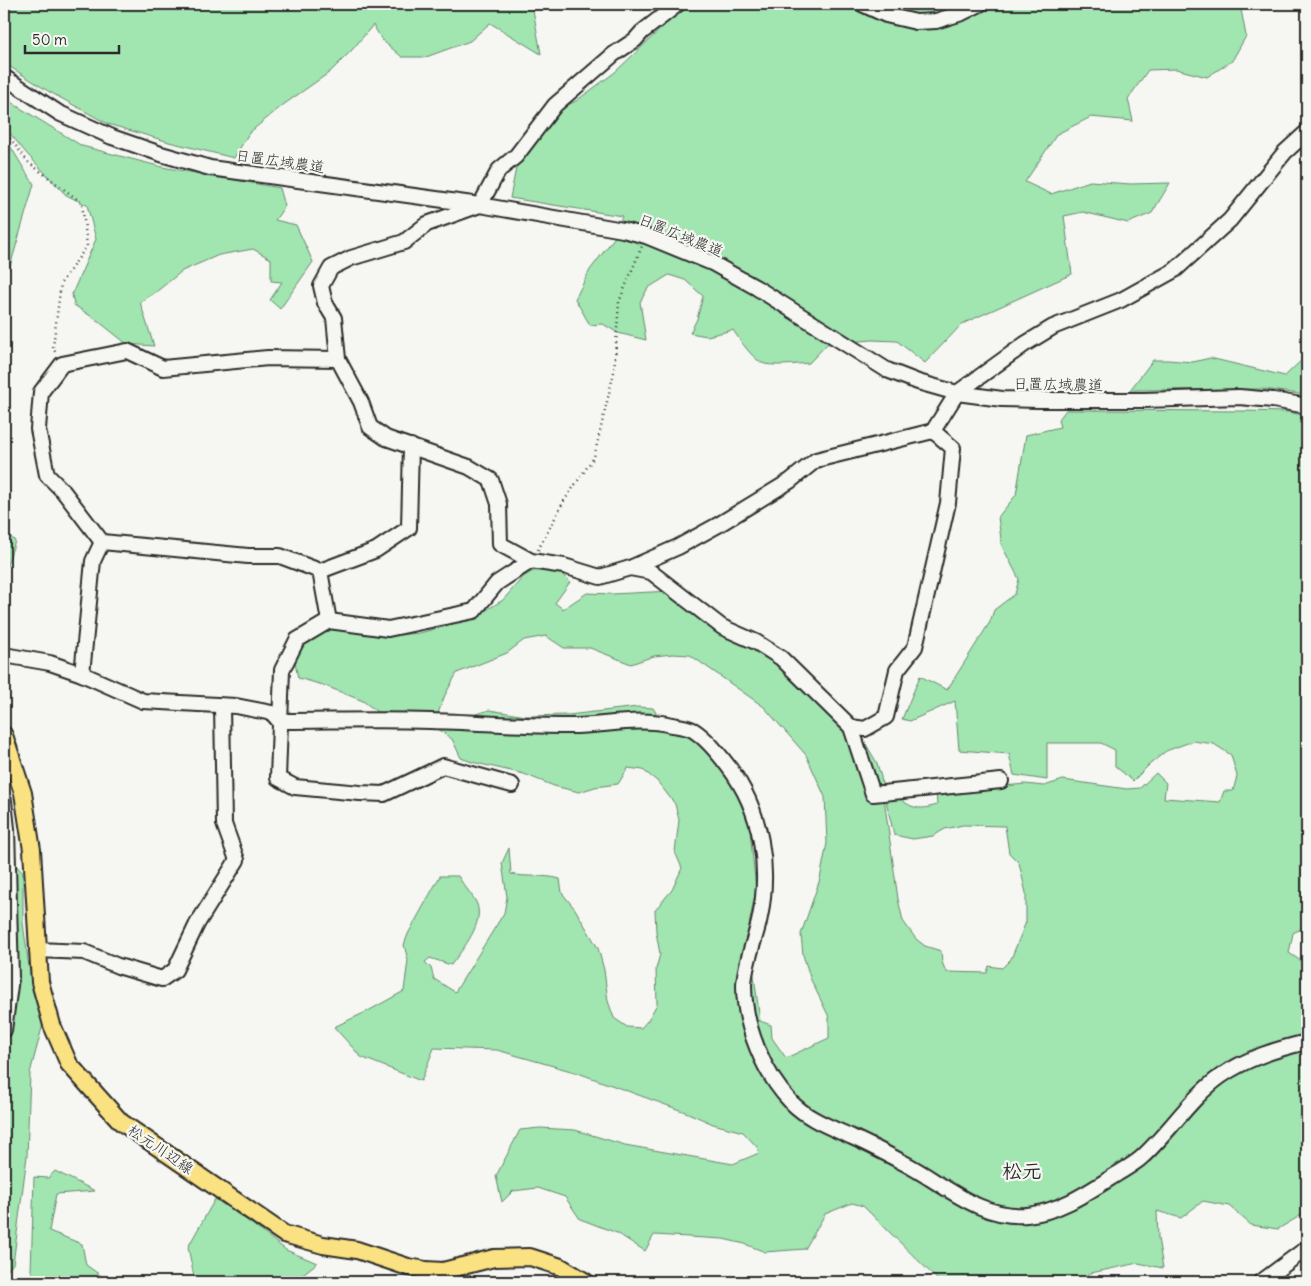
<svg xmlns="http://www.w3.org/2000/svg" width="1311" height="1286" font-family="Delius,'Klee One',sans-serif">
<rect width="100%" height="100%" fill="#f6f6f2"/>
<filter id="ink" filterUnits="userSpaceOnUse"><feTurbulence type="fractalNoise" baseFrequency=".02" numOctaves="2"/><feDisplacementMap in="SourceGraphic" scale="10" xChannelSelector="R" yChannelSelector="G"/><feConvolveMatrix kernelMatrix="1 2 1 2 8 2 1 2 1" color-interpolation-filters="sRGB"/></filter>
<g filter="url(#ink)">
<g fill="#a1e5b0" stroke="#66886e">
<polygon points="4,4 532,4 541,54 490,23 470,41 426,57 402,57 382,40 373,25 352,50 330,72 283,105 249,133 234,158 169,142 108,124 48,91 4,63"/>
<path d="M691 4H1240L1246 36 1232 61 1207 77 1176 69 1148 70 1128 99 1133 121 1091 117 1057 134 1025 182 1051 194 1090 181 1130 184 1170 183 1152 213 1128 223 1083 212 1064 216 1072 274 962 324 925 363 897 341 872 340 827 344 809 363C799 364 770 367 762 363 751 357 740 340 733 330L707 336 690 333 697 319 703 296 685 280 669 275 648 288 640 302 646 340 618 333 603 324 590 325 575 299 590 270 614 238 622 216 510 198 519 153 536 120 576 101 614 73 684 7Z"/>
<polygon points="4,98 82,146 162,167 280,188 285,206 275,220 296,225 313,262 280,309 270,300 282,282 271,281 271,259 253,249 219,255 182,271 156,292 140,302 154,346 127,344 98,321 74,305 72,294 96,239 87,205 66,195 27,154 4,126"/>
<path d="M4 137C15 152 23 169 34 184L9 270 4 268Z"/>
<polygon points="1307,352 1307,395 1263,389 1130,390 1153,360 1168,360 1193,362 1210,358 1285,376 1306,356"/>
<path d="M1066 410 1244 411 1288 412 1307 416V926L1293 933 1289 953 1307 965V1209L1300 1216 1278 1229 1251 1225 1229 1206 1203 1201 1181 1218 1157 1211 1158 1238 1163 1268 1138 1263 1091 1273 1073 1282H940L863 1206 852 1203 825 1214 805 1249 765 1252 745 1244 723 1239 654 1235 645 1251 617 1233 580 1219 565 1197 538 1188 513 1191 502 1202 496 1176 520 1130 540 1128 575 1130 625 1145 733 1164 759 1153 757 1147 743 1132 713 1124 688 1113 578 1073 497 1050 434 1048 421 1081 361 1057 334 1027 368 1011 404 991 408 960 404 945 408 934 440 876H458C463 885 471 893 476 902 486 922 462 950 451 965L430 958 425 962 431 968 434 979 455 992 504 913 507 897 502 863 509 848 511 874C528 878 543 874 560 879L562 893 575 909 598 948 604 970 608 1001 614 1018 627 1027 641 1028 648 1020 657 1004 656 969 660 954 656 932 655 910 672 890 682 868 675 852 679 820 675 804 657 781 643 770 628 768 618 784 595 787 579 792 554 786 524 774 472 762 461 758 452 739 438 729 453 715H473L489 710 526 716 568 715 638 707 653 708 667 730 690 736 714 759 732 784 749 821 756 889 748 930 760 1021 771 1025 772 1038 786 1058 829 1038V1017L811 980 803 955 801 934 820 879 827 843 825 797 806 755 764 707 690 655 673 654 654 656 631 664 590 648H564L546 636 524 640 507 653 457 673 445 695 437 716 384 717 363 701 323 685 298 678 295 663 298 644 328 629 342 627 358 633 380 636 420 633 473 618 503 600 523 577 533 571 551 568 562 574 570 582 555 603 563 609 587 593 612 594 671 591 699 603 739 628 783 651 816 681 847 712 877 763 881 777 898 899 903 921 916 939 925 946 941 951 942 962 946 972 987 973 989 966 1002 968 1011 959 1026 922V893L1019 863 1009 853 1005 826 963 825 945 829 933 836 913 839 894 835 886 801 895 794C910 808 917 811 937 805L936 791 962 790 1025 784 1044 786 1063 780 1127 789 1140 788 1156 773 1166 783 1164 798 1220 802 1224 791H1233L1237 776 1231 755 1214 744 1193 741 1166 751 1149 765 1133 781 1115 766V750L1101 743H1047V780L1014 775 1009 754 959 750 955 701 910 721 902 719 920 676 947 690 990 622 994 610 1015 594 1019 579 1002 546 998 517 1016 495 1026 435 1060 427 1058 420Z"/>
<polygon points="4,530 15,541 4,575"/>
<polygon points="15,864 23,873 23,923 32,989 43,1024 30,1073 27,1156 13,1264 4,1274 4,1027 17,991"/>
<polygon points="55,1171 95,1191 56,1194 49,1231 82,1244 86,1265 110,1282 41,1282 31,1271 34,1177 48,1178"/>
<polygon points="215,1199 248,1221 286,1250 317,1263 295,1280 289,1282 195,1282 188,1247"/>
</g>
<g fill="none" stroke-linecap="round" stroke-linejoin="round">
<defs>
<g id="minor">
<polyline points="678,4 642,32 635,40 614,54 555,105 516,156 499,170 480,205 427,224 404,242 351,258 331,268 321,286 325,303 334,318 338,359 361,402 370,427 386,438 469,467 491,480 499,504 500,544 531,561 564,566 600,577 630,568 678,547 718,525 790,481 816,460 933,431 957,393 1025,344 1053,327 1121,300 1175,270 1230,220 1285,152 1307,132"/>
<polyline points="862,4 886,15 916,22 936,21 962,13 980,4"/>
<polyline points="4,77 59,113 112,137 161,154 210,168 480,205 623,230 646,236 712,263 757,288 887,370 918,382 957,393 1002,399 1038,400 1144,400 1239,397 1273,400 1307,406"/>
<polyline points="338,359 268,358 163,368 127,351 62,364 41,392 38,429 47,475 63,491 102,542 248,556 280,556 320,571 376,550 409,528 411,446"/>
<polyline points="630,568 651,572 722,627 756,642 781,658 851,727 865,729 886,717 897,670 915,647 948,503 953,448 933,431"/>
<polyline points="320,571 329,621"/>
<path d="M4 655 50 663 82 674 143 701 236 706 272 713 279 721C329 721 380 719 430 721 475 722 520 726 566 726 602 727 636 716 672 725 679 726 687 727 693 730 706 738 719 754 728 766 762 810 771 868 759 922 754 943 745 963 744 985 744 1025 763 1073 791 1102 809 1120 830 1127 852 1137 870 1145 887 1154 904 1163 943 1183 979 1219 1027 1215 1060 1212 1090 1191 1117 1174 1125 1169 1134 1164 1141 1158 1169 1133 1190 1098 1221 1076 1247 1058 1277 1049 1307 1042"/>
<polyline points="82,674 93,561 102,542"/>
<polyline points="851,727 873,794 1001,781"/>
<polyline points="512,785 443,766 384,794 360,793 295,787 278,778 282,670 297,640 329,621 388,629 474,611 497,583 531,561"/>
<polyline points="4,801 7,829 11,978 4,1030"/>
<polyline points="37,950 84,952 118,966 162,979 175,970 197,924 237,860 224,824 222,706"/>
<polyline points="1261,1282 1307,1248"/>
</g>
<polyline id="major" points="4,735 23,793 32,850 40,982 52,1025 69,1064 121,1122 284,1234 323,1245 357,1250 408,1267 426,1270 443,1271 494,1258 530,1257 561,1267 586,1282"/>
</defs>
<use href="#minor" stroke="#2b2b2b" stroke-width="18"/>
<use href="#major" stroke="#2b2b2b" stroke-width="20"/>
<g stroke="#2b2b2b" stroke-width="2.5" stroke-dasharray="1 4" stroke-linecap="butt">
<polyline points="4,130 28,162 82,203 87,246 61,283 53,347 56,354"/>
<polyline points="538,550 564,501 594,457 614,372 619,302 642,246"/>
</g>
<use href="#minor" stroke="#f6f6f2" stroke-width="14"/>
<use href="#major" stroke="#fae181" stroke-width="16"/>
</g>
</g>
<g text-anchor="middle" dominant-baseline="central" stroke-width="4.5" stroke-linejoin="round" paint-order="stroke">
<g font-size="15" fill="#2b2b2b" stroke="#f6f6f2">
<text transform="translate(280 161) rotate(8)">日置広域農道</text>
<text transform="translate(681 235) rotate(22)">日置広域農道</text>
<text transform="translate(1058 384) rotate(1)">日置広域農道</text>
<text transform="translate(161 1149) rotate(34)">松元川辺線</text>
</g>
<g font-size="20" font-weight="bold" fill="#2b2b2b" stroke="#f6f6f2">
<text x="1022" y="1170">松元</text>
</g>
</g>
<rect width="1311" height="1286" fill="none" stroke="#f6f6f2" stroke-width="20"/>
<rect x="10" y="10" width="1291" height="1266" fill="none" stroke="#2b2b2b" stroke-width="2" filter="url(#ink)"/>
<path d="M25 45v8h94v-8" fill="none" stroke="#2b2b2b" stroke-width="2.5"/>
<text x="32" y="45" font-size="15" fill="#2b2b2b" stroke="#f6f6f2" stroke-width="4" paint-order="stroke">50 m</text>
</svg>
